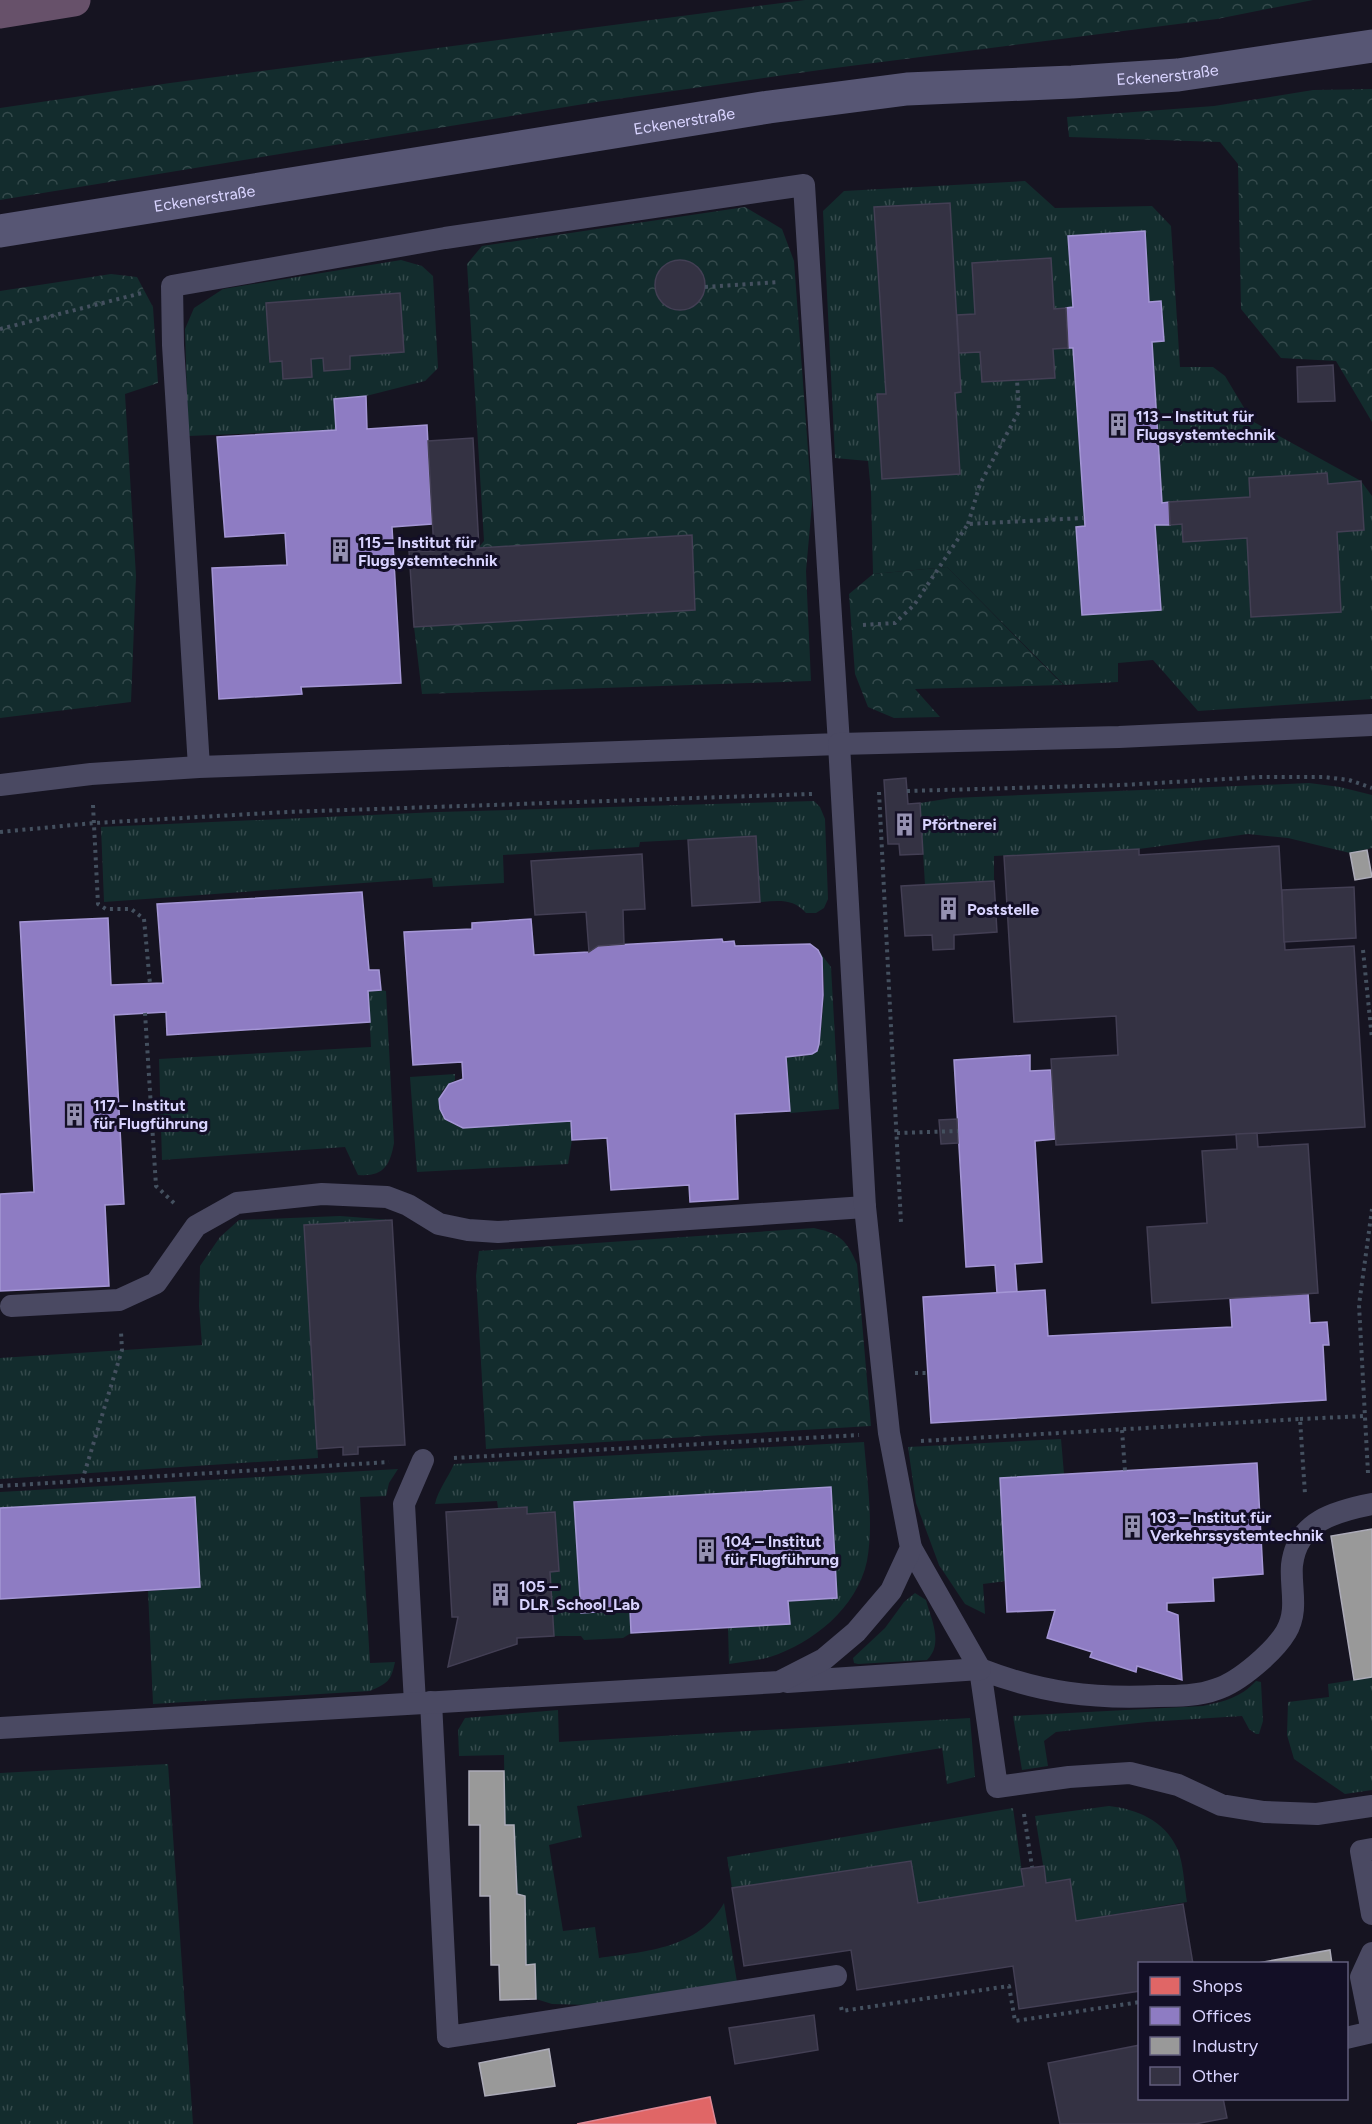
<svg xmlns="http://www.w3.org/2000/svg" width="1372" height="2124" font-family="Figtree,sans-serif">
<defs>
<pattern id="grass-tufts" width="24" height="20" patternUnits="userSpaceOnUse" patternTransform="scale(1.5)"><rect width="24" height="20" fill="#132c2d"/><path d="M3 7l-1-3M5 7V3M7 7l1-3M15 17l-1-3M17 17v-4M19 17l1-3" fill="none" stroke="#354a4c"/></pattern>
<pattern id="forest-crowns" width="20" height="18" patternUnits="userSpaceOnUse" patternTransform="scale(1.5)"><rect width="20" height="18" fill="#132c2d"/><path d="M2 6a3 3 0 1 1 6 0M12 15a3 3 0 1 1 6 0" fill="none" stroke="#354a4c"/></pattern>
</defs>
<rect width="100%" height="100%" fill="#161421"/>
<g fill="url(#grass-tufts)">
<polygon points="1025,181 1055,208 1152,206 1171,226 1180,367 1213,367 1225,376 1252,421 1361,481 1372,496 1372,699 1198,711 1153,660 1118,663 1118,682 1064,685 947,567 873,574 871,492 868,461 835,458 823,211 844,191"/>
<polygon points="401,260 422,266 433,276 438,368 425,381 366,396 334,399 336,430 188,436 185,329 194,308 223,289"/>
<polygon points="1309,783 1340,787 1372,795 1372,848 1350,853 1288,838 1248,834 1139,849 994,856 994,881 925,885 920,803 952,798"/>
<path d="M814 801 820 807 825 819 828 899 824 908 816 913H806C793 898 778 901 760 902L756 836 640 842 639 847 503 855 504 883 433 887 432 878 104 902 101 827 438 812Z"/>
<path d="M818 950 831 967 839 1109 790 1113 786 1057C800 1056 814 1058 819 1044 822 1017 829 975 818 950Z"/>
<path d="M381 990 386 991 394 1143C390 1166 383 1177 358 1175L345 1147 162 1160 159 1059 371 1047 368 991Z"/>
<polygon points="455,1074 455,1080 443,1090 439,1099 440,1109 445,1119 453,1124 462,1128 571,1121 572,1140 568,1164 417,1172 410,1077"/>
<polygon points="340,1216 392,1220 304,1225 318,1458 0,1479 0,1358 202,1345 199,1306 200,1266 220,1237 239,1220"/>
<polygon points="1061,1439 1064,1474 1000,1478 1006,1581 983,1584 985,1614 965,1604 939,1565 916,1503 908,1447"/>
<path d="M864 1442C867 1481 874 1523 867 1561 857 1608 813 1643 770 1657 757 1661 742 1662 729 1664L728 1628 789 1624 788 1601 837 1598 831 1488 574 1502 581 1613 630 1610 631 1633 623 1638 584 1640 581 1636H554L550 1572 559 1570 555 1512 527 1514 526 1507 498 1508 497 1501 435 1504C438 1490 448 1478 454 1464Z"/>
<path d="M398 1469 389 1483 386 1496 360 1497 370 1663 395 1662C391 1681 388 1683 370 1691L153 1704 148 1591 200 1587 195 1498 0 1508V1492Z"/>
<path d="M915 1593 926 1600C931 1619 944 1644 927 1660L858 1664 854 1663 853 1658 885 1628 904 1602Z"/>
<polygon points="1372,1677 1372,1790 1345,1794 1294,1759 1287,1735 1288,1702 1329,1697 1328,1684"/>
<path d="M1256 1681 1261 1682 1263 1721 1259 1734H1256L1249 1729 1242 1716 1147 1722 1056 1732 1044 1741 1048 1766 1022 1770 1013 1716 1203 1706C1225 1701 1240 1698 1256 1681Z"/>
<path d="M558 1710 559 1742 970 1718 975 1777 947 1784 942 1748 577 1806 582 1837 549 1845 563 1931 595 1927 599 1958C647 1951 698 1949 724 1903L737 1982 589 2005 552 2004 536 1999 535 1965H526L525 1896 517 1894 514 1826 505 1825 504 1755 459 1756 458 1730 465 1718Z"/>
<polygon points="168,1764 193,2124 0,2124 0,1773"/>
<path d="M1109 1806C1136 1809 1164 1820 1177 1848 1184 1864 1184 1885 1187 1902L1076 1921 1070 1879 1046 1883 1035 1816Z"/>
<polygon points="1013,1808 1024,1886 918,1903 911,1861 732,1888 727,1857"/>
</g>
<g fill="url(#forest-crowns)">
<polygon points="805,0 1313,0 1217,19 827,69 596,102 0,200 0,108 170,83"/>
<polygon points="1372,89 1372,422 1336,361 1281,358 1241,309 1238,164 1220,142 1069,137 1067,117 1214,106 1313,90"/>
<polygon points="745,207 782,229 794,261 812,504 806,571 811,681 422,694 414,627 484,541 467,264 482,246"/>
<polygon points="111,274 137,277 153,307 158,383 125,394 136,576 131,702 0,718 0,291"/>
<polygon points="947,567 1063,685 1064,685 915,689 940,717 894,718 868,707 855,674 849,594 873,574"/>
<path d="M814 1228C841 1234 846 1240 857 1264L871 1426 486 1449 476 1276 479 1251Z"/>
</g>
<polygon fill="#e06666" stroke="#de8794" stroke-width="1.5" points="710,2097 716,2124 577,2124"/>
<g fill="#8e7cc3" stroke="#a496d5" stroke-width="1.5">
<polygon points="1145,231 1149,302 1161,301 1164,341 1152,342 1162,503 1169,502 1170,525 1155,525 1161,610 1082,615 1076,527 1085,526 1073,348 1068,348 1066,308 1073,307 1068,236"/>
<polygon points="366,396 367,429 427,425 432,524 392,527 401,683 301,687 302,694 219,699 212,568 287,565 285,533 225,537 217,437 336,430 334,399"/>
<polygon points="362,892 369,970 379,970 381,990 368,991 370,1022 167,1035 166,1012 114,1015 124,1204 105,1205 109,1286 0,1291 0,1194 34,1192 20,922 108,918 111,985 163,983 157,904"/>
<polygon points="531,919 534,955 589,952 598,946 722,939 723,942 734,941 735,946 810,944 818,950 822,958 823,995 819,1044 817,1051 812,1054 786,1057 790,1111 735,1114 738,1199 690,1202 689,1185 611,1190 607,1138 572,1140 571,1121 463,1128 445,1119 440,1109 439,1099 449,1084 463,1079 462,1062 413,1065 404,932 472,929 472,923"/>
<polygon points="1030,1055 1030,1071 1051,1070 1055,1139 1035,1141 1042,1262 1015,1264 1017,1292 997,1293 995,1265 966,1267 954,1060"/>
<polygon points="1045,1290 1048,1336 1232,1327 1230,1298 1308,1293 1310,1323 1327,1322 1329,1345 1323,1345 1326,1400 931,1423 923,1297"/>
<polygon points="1257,1463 1263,1574 1213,1578 1214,1601 1167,1603 1167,1611 1178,1615 1182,1680 1137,1666 1136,1672 1090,1657 1092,1652 1047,1638 1055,1610 1007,1612 1000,1478"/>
<polygon points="831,1487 837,1598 788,1601 790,1624 631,1633 630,1610 581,1613 574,1502"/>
<polygon points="195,1497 200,1587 0,1599 0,1508"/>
</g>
<g fill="#999" stroke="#acabb8" stroke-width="1.5">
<polygon points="1367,850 1372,877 1355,880 1350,853"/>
<polygon points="1372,1529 1372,1677 1354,1680 1331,1536"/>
<polygon points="469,1771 504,1771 505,1825 514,1825 517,1894 525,1896 526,1965 535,1964 536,1999 500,2000 499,1965 491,1965 490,1896 480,1896 480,1825 469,1825"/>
<polygon points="1330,1950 1332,1964 1252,1964"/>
<polygon points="549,2049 555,2086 485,2096 479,2063"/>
</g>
<g fill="#343243" stroke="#433f54" stroke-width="1.5">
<polygon points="950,203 961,392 955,393 960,474 882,479 877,394 886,394 874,207"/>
<polygon points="1051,258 1054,309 1066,308 1068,348 1053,349 1055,378 982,382 980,352 959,353 957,315 975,314 972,263"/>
<circle cx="680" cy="285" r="25"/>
<polygon points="400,293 404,352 350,356 350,369 324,371 323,358 311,359 312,377 283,379 282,361 270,362 266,303"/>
<polygon points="1333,365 1335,401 1298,402 1297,367"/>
<polygon points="473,438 479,548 692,535 695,610 414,627 409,551 434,551 428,441"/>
<polygon points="1327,473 1328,484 1361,481 1364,530 1337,532 1341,612 1251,617 1247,538 1183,542 1182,524 1170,525 1169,502 1250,497 1249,478"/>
<polygon points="906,778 908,804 920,803 923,854 900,855 899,844 888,844 884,780"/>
<polygon points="756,836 760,902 692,906 688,840"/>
<polygon points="1279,846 1285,950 1354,946 1365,1127 1056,1145 1051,1059 1118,1055 1116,1016 1014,1022 1004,856 1139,849 1139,855"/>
<polygon points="642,854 645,909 623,910 624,944 598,946 589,952 586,912 535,915 531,861"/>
<polygon points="994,881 997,932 954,935 954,949 933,950 932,935 905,936 901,886"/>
<polygon points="1354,887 1356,938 1284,942 1282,890"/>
<polygon points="957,1119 958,1143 941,1144 939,1120"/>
<polygon points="1257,1133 1258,1147 1308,1144 1318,1293 1152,1303 1147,1227 1207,1223 1202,1151 1237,1149 1236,1134"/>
<polygon points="392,1220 405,1445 358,1447 358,1454 343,1455 343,1447 317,1449 304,1225"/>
<polygon points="527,1507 527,1514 555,1512 559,1571 550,1572 554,1636 517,1638 517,1644 448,1667 458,1617 452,1617 446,1512"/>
<polygon points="911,1861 918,1903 1024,1886 1021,1869 1044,1866 1046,1883 1070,1879 1076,1921 1183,1904 1193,1964 1140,1964 1140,1991 1019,2009 1013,1966 857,1990 851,1950 744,1966 732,1888"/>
<polygon points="814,2015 818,2050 735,2064 729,2028"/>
<polygon points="1140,2045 1140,2098 1223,2098 1227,2118 1195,2124 1060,2124 1048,2063"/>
</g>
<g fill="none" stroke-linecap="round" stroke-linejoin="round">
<g stroke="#44505f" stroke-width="4" stroke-dasharray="3 4.5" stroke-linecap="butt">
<polyline points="705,287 779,282"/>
<polyline points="0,329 142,293"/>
<polyline points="968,524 980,484 1019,411 1017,380"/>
<polyline points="863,625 895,623 914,605 968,524 1084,518"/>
<polyline points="907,791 1122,785 1261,777 1324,777 1349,780 1372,788"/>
<polyline points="879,792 901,1223"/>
<polyline points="93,805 98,904 106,909 131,909 144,919 150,984"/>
<polyline points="0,832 94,823 287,812 812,794"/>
<polyline points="1363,950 1372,1039"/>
<polyline points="145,1013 156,1186 175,1204"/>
<polyline points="897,1133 958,1131"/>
<polyline points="915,1373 928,1373"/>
<polyline points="1300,1419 1365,1416"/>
<polyline points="1122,1430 1125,1471"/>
<polyline points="921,1441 1300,1419 1305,1494"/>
<polyline points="454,1458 859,1435"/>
<polyline points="1368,1473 1359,1305 1372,1209"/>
<polyline points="82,1481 389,1462"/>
<polyline points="0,1486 82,1481 122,1350 121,1332"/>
<polyline points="1024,1814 1032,1867"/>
<polyline points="841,2007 842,2011 1009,1986 1015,2021 1140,2002"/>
</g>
<g stroke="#4a4962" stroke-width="22">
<polyline points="0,785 91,774 199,767 839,744 804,185 445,238 172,286 173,345 199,767"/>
<polyline points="11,1306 119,1300 156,1283 196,1226 237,1203 322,1194 387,1197 408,1205 439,1224 468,1230 498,1232 865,1207"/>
<path d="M1372 1504C1336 1511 1297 1521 1292 1565 1290 1587 1299 1610 1286 1632 1274 1652 1239 1682 1217 1689 1199 1696 1177 1696 1158 1696 1092 1699 1042 1693 980 1669L997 1787 1069 1777 1130 1773 1178 1785 1221 1805 1264 1812 1317 1814 1372 1806"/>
<polyline points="787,1682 980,1669 911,1548"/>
<polyline points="431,1702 448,2037 836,1976"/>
<polyline points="415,1703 404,1504 423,1460"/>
<polyline points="0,1728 779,1682 824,1659 856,1632 891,1591 911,1548 889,1433 865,1207 839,744 1119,737 1372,725"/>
<polyline points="1372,1849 1361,1851 1372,1914"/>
<polyline points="1346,2038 1372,2032 1361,1977 1372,1953"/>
</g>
<path stroke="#575674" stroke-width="33" id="s1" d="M0 231 769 107 907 89 1072 82 1178 75 1372 46"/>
<polyline stroke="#67516a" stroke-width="33" points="0,12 74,0"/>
</g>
<defs>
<symbol id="building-bare" viewBox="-9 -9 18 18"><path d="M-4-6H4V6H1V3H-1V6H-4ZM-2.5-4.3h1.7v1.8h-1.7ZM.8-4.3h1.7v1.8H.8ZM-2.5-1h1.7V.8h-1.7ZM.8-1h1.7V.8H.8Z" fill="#9591b1" stroke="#130f26" stroke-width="2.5" paint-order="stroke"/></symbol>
</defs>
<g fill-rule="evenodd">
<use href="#building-bare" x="1102" y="408" width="33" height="33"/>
<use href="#building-bare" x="324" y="534" width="33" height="33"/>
<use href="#building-bare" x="888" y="808" width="33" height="33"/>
<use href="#building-bare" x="932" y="892" width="33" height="33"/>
<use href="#building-bare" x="58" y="1098" width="33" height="33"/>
<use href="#building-bare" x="1116" y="1510" width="33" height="33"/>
<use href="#building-bare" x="690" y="1534" width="33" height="33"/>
<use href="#building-bare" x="484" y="1578" width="33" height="33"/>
</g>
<g text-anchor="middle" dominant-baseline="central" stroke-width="6" stroke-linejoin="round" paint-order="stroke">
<g font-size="16" fill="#d9d4ff" stroke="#130f26">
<text stroke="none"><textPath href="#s1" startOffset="1179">Eckenerstraße</textPath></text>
<text stroke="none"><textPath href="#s1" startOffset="693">Eckenerstraße</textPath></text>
<text stroke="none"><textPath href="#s1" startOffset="207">Eckenerstraße</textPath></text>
</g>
<g font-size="16" font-weight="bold" fill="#d9d4ff" stroke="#130f26" text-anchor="start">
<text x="1136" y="416">113 – Institut für<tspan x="1136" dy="18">Flugsystemtechnik</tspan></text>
<text x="358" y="542">115 – Institut für<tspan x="358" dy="18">Flugsystemtechnik</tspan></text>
<text x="922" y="824">Pförtnerei</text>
<text x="967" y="909">Poststelle</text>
<text x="93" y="1105">117 – Institut<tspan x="93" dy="18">für Flugführung</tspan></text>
<text x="1150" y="1517">103 – Institut für<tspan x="1150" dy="18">Verkehrssystemtechnik</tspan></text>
<text x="724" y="1541">104 – Institut<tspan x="724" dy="18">für Flugführung</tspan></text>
<text x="519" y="1586">105 –<tspan x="519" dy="18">DLR_School_Lab</tspan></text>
</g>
</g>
<rect x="1138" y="1962" width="210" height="138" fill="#130f26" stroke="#625e7d" stroke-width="1.5"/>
<rect x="1150" y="1977" width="30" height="18" fill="#e06666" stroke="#625e7d" stroke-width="1.5"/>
<text x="1192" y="1992" font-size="18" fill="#d9d4ff">Shops</text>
<rect x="1150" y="2007" width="30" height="18" fill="#8e7cc3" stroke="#625e7d" stroke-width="1.5"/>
<text x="1192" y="2022" font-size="18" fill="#d9d4ff">Offices</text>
<rect x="1150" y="2037" width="30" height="18" fill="#999999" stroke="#625e7d" stroke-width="1.5"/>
<text x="1192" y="2052" font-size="18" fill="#d9d4ff">Industry</text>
<rect x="1150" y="2067" width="30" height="18" fill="#343243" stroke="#625e7d" stroke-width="1.5"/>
<text x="1192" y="2082" font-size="18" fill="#d9d4ff">Other</text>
</svg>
